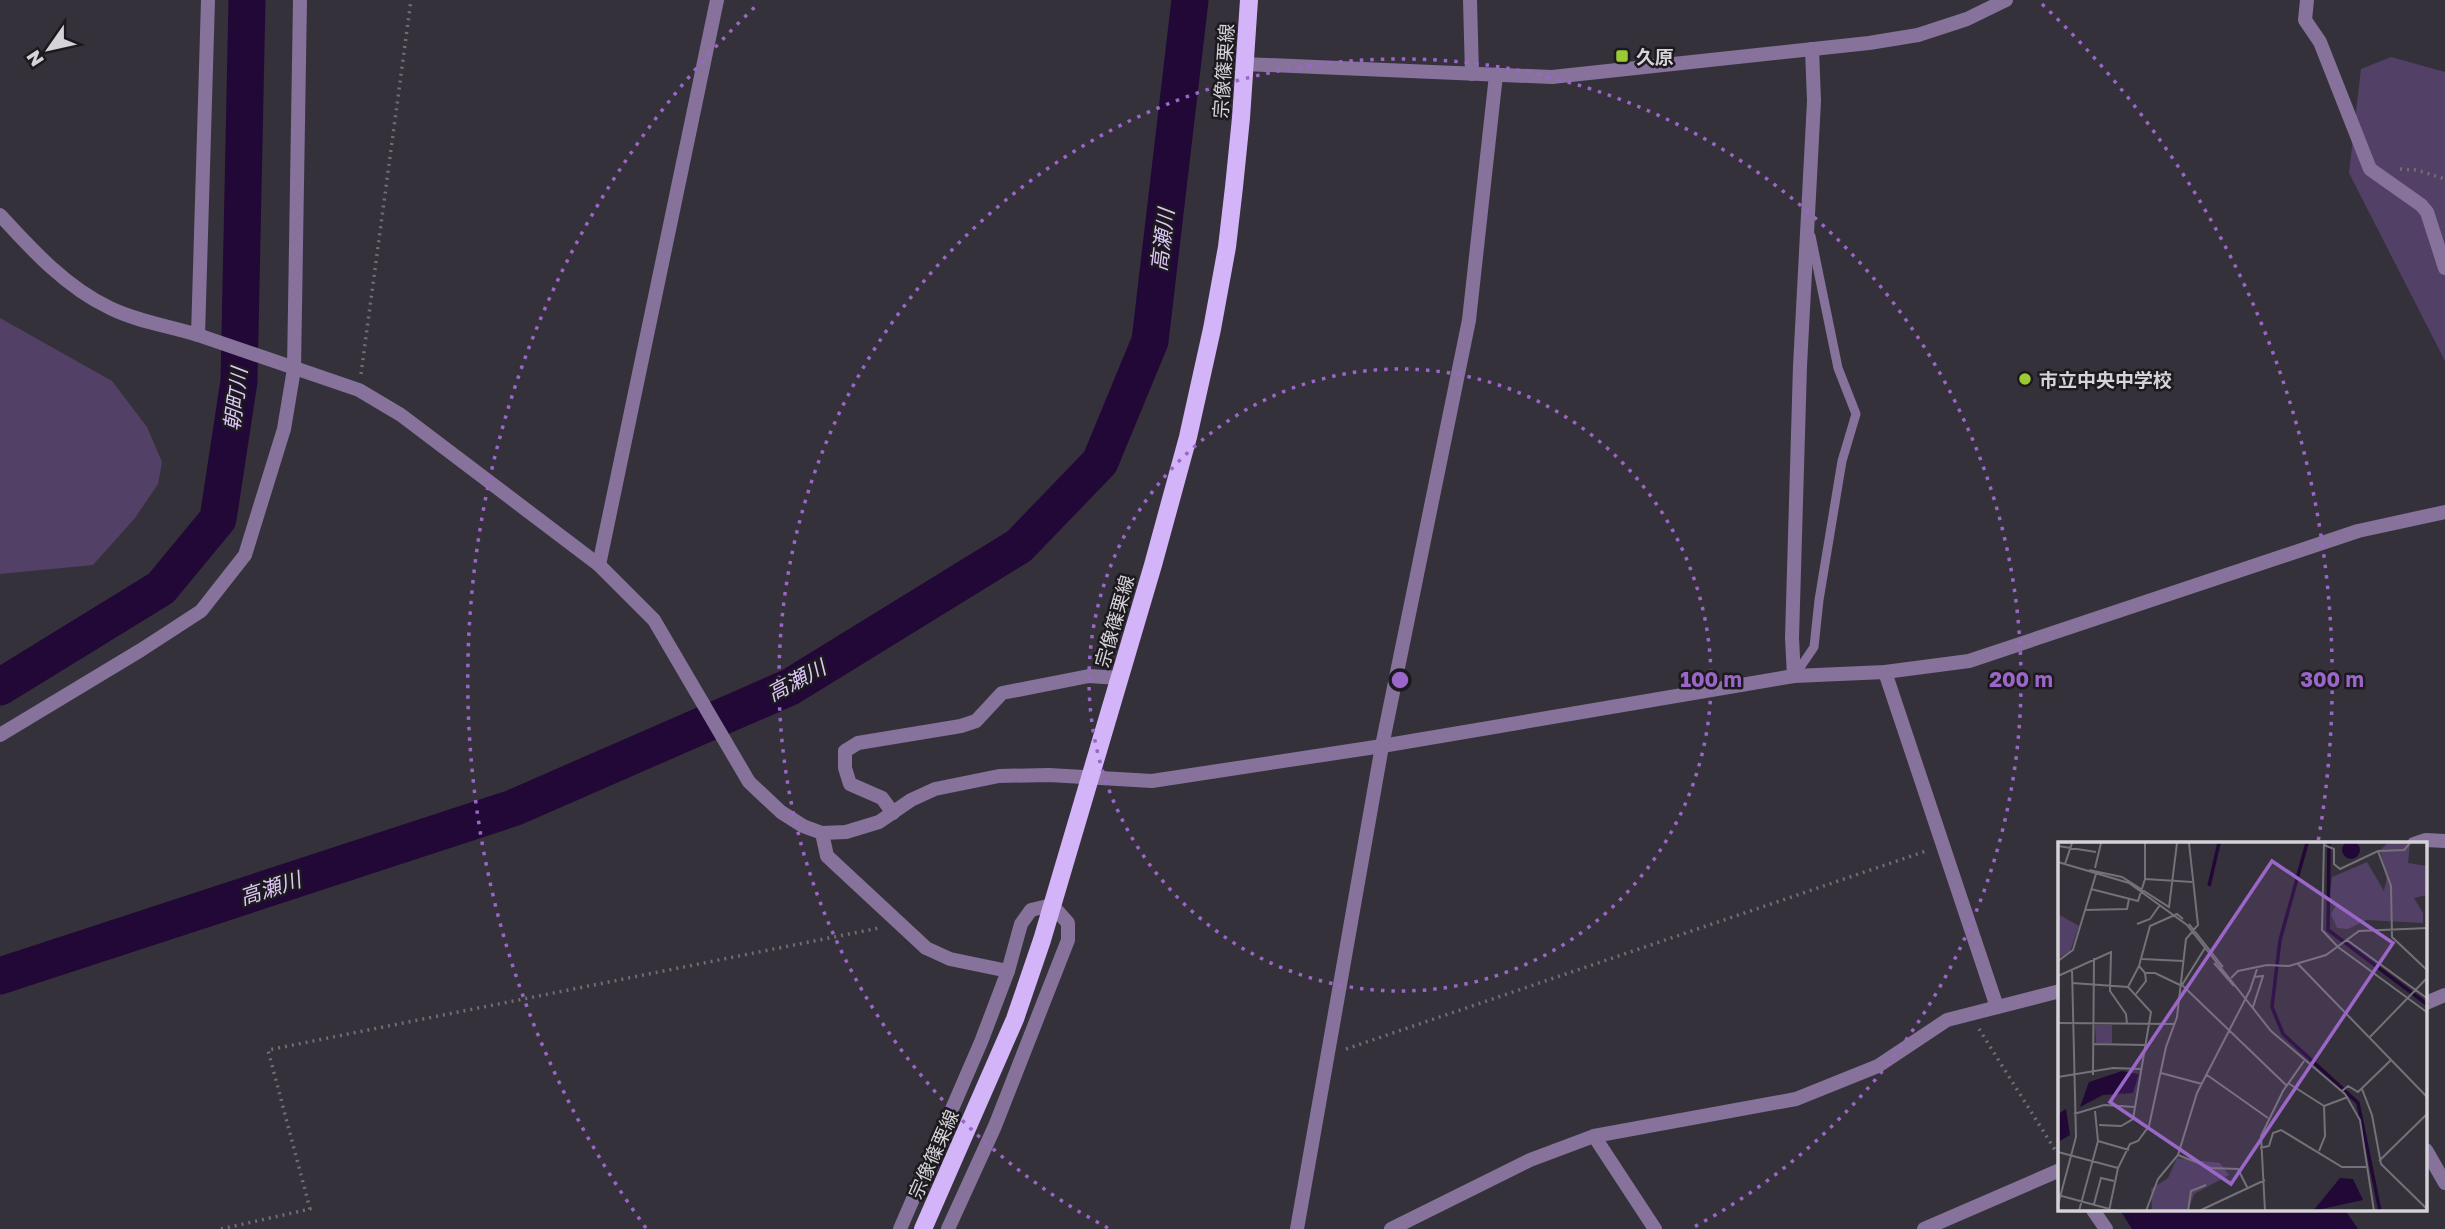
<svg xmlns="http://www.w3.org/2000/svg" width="2445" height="1229" font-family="'Golos Text','Noto Sans JP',sans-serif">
<rect width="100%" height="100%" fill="#35313a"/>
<g fill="#534066">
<polygon points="2391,57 2445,72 2445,361 2349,173 2361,69"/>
<polygon points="0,318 112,381 147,427 162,462 158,484 135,518 93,565 0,574"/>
</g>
<polygon fill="#220836" points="2120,1210 2345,1210 2358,1229 2132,1229"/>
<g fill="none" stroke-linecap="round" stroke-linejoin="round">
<g stroke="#220836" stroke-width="37">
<polyline points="0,687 161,588 218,519 239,381 247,0"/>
<polyline points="0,976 513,808 790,687 1019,546 1100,462 1150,341 1190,0"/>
</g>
<g stroke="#716d75" stroke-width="3.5" stroke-dasharray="2 5" stroke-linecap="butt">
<polyline points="2400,169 2417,170 2445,179"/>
<polyline points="361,374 411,0"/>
<polyline points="1979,1029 2057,1153"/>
<polyline points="1346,1049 1929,850"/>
<polyline points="221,1229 310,1209 268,1050 879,928"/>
</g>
<polyline stroke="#86729b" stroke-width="9" points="1795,675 1814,647 1819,600 1842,461 1856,414 1838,368 1811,236"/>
<g stroke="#86729b" stroke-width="14">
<polyline points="1470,0 1472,74"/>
<polyline points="2307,0 2305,20 2320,42 2370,169 2421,205 2427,212 2445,268"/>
<path d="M0 215C32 250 67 288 110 308 136 321 169 326 198 335L208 0"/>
<polyline points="599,565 717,0"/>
<polyline points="1885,672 1997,1007"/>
<polyline points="1794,676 1792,638 1800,366 1814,101 1812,49"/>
<polyline points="1382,746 1794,676 1885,672 1969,661 2358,531 2445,512"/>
<polyline points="893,813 882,798 850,784 845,768 845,751 858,743 961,726 976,721 1002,693 1089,676 1119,678"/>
<polyline points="2414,844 2426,840 2445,841"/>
<polyline points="2426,1003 2445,995"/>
<polyline points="1594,1136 1655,1229"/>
<polyline points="2426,1150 2445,1183"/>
<polyline points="2093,1210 2106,1229"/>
<polyline points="900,1229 981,1042 1008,971 1021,924 1031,910 1052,905 1068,923 1068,940 995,1126 948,1229"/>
<polyline points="1297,1229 1382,746 1469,320 1496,75"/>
<polyline points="1391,1229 1530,1160 1594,1136 1796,1099 1878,1066 1947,1020 2060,991"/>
<polyline points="1924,1229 2060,1170"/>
</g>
<g stroke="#86729b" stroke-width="14">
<polyline points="1244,64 1552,77 1869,43 1918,35 1967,19 2006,0"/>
<polyline points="198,335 359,390 401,415 599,565 654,620 749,782 781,812 803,826 822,833 846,832 879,822 911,800 935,789 999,776 1049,775 1152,781 1382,746"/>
<polyline points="0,735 141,650 201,611 245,555 284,429 294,369 300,0"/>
<polyline points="822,833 827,856 926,948 950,959 1008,971"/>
</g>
<polyline stroke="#d4b4f8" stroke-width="18" points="923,1229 1015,1019 1042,940 1153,565 1188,437 1212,329 1227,247 1234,187 1241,118 1249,0"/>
</g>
<g fill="none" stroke="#9a66c8" stroke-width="3.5" stroke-dasharray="3.5 7">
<circle cx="1400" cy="680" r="311"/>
<path d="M1108 1228A621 621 0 1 1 1692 1228"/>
<path d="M646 1228A932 932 0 0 1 758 4M2042 4A932 932 0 0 1 2318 842"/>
</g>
<g fill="#9acb34" stroke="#1c1a1e" stroke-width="2.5">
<rect x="1615" y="49" width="14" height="14" rx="3.5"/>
<circle cx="2025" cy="379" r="7"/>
</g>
<g text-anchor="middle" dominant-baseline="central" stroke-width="5" stroke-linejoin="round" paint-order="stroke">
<g font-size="19" font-weight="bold" fill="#d5d2d8" stroke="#1c1a1e" text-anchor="start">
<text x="1636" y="56">久原</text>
<text x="2039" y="379">市立中央中学校</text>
</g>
<g font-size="19" fill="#d5d2d8" stroke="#1c1a1e">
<text transform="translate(1223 71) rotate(-86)">宗像篠栗線</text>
<text transform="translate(1114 621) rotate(-74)">宗像篠栗線</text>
<text transform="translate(933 1154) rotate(-66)">宗像篠栗線</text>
</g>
<g font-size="21" font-style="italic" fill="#dec7f8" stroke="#1c1a1e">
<text transform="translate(1162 240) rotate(-83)">高瀬川</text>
<text transform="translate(235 399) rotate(-83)">朝町川</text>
<text transform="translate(796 680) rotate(-28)">高瀬川</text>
<text transform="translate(270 888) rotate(-18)">高瀬川</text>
</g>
</g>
<g transform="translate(2058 842)">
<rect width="369" height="369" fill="#35313a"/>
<path d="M330 1H352L350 21 369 24V53L356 56 365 71V81L308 78 290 87 279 86 273 72 279 61 271 57 274 35 309 20 326 49 329 35 322 8ZM0 72 21 84 12 110 0 116ZM37 183H54V201H38ZM119 316 162 321 171 333 136 352 130 369H94L93 347 110 336Z" fill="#534066"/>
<path d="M284 8a9 9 0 1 1 18 0a9 9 0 1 1-18 0ZM64 229 81 232 75 251 45 253 22 265 31 240ZM8 267 12 293 0 300V272ZM282 336 295 337 305 358 255 369Z" fill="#220836"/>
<path fill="none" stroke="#220836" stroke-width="3.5" d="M249 1 222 98 214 165 225 192 300 261 322 369M271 1 270 88 370 163M151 44 161 1"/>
<path fill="none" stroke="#757179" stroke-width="2" d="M266 1 264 88 280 105 370 171M266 3 276 7V22L282 27 320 9 346 8 352 1M0 4 38 10M320 9 333 44 334 95 370 129M0 20 71 41 129 83 213 189 287 252 302 278 316 369M7 22 14 1M37 26 43 1M31 28 64 35 111 65 119 1M87 37 134 40M33 47 80 59 87 37V1M27 68 69 67 71 57M79 82 92 77 102 63M131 82 165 125M289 98 370 157M84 117 125 119M0 119 15 108 38 32M156 121 176 144M240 122 370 256M81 124 87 131H97L122 143M0 134 53 110 52 149 68 172 69 182M173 136 180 129 209 123 231 124 268 113 301 89 370 86M14 141 70 145 93 170 75 277 63 284 41 283M124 143 228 243M124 143 147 106M70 145 81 124 92 84 119 72 125 77M78 152 88 139 87 131M195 165 205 134 196 135M0 181 117 182M311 196 370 135M35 202 87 203M103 231 144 242M35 233 36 116M149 233 210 276M0 235 55 226 83 227M230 241 266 264M304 247 314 273 323 322 370 368M284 249 290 244 300 250 333 218M266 264 290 255M16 272 46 263 77 265M40 299 71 308M202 306 211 304 215 291 223 288 284 325H308M261 309 267 294 266 264M0 310 60 326M120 313 153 326 180 327 190 347M321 319 370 271M0 353 59 369M36 362 43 336 56 339M0 363 18 295 14 127M21 369 40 299 37 269M51 369 60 326 72 302 80 299 91 284 108 205 119 175 128 97 140 83 131 1M88 369 100 337 120 313 139 251 192 148 199 127M130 369 133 349 148 343M141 369 207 338M207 369 203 294 225 249 246 219"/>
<path fill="#9a66c8" fill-opacity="0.15" stroke="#9a66c8" stroke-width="3.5" d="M214 19 335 101 173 342 52 260Z"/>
<rect width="369" height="369" fill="none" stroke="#d5d2d8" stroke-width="3.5"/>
</g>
<circle cx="1400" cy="680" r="10" fill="#9a66c8" stroke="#1c1a1e" stroke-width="3.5"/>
<g font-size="21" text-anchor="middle" font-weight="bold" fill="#9a66c8" stroke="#1c1a1e" stroke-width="5" stroke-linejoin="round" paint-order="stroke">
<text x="1711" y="687">100 m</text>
<text x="2021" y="687">200 m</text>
<text x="2332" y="687">300 m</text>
</g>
<g transform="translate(49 49) rotate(236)" stroke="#1c1a1e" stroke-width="5" paint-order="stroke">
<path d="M0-5L12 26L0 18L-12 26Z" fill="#d5d2d8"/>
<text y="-10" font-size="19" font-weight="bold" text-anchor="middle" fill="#d5d2d8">N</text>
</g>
</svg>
